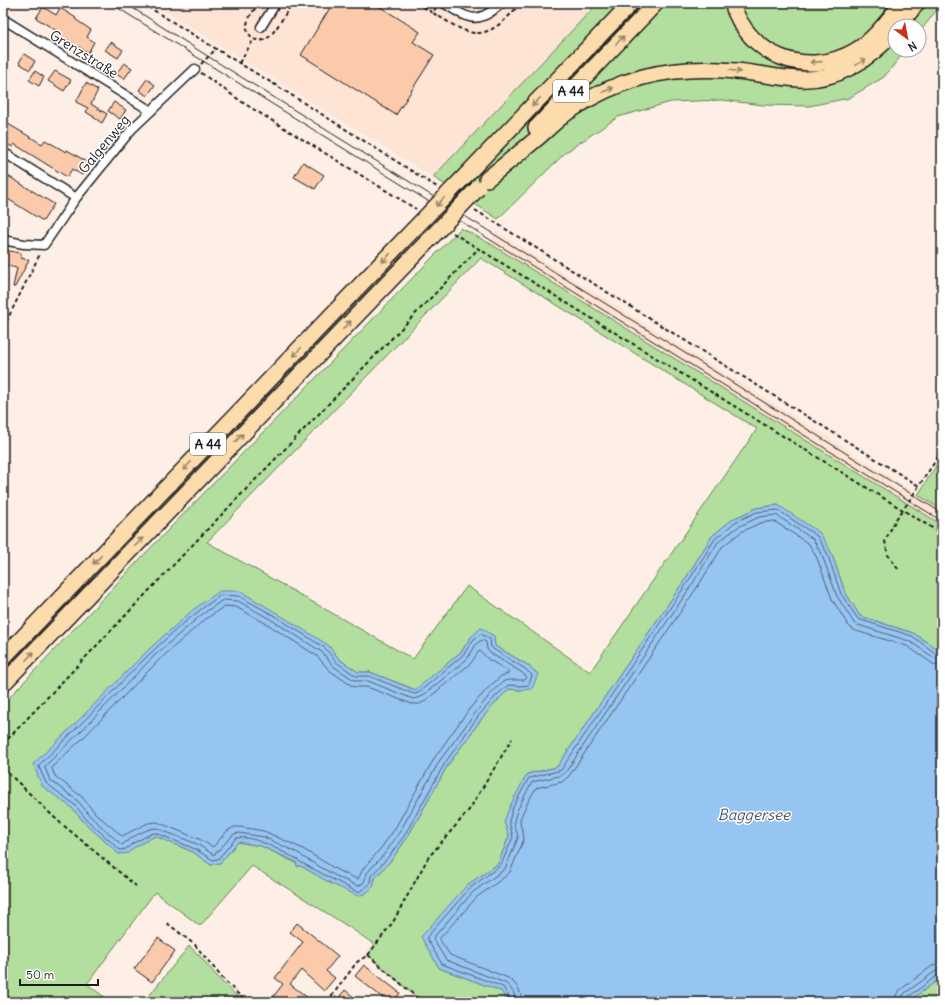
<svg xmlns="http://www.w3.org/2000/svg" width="945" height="1005" font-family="Delius,sans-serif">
<rect width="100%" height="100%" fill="#feefe6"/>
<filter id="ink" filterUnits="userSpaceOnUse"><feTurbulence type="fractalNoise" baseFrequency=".025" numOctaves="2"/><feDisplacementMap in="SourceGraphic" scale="8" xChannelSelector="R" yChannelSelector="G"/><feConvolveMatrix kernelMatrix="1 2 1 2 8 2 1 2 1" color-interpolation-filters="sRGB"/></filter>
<g filter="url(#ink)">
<g fill="#fde4d4">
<polygon points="151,3 598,3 433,177"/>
<polygon points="496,231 831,439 942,510 942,525 489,243"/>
</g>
<g fill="#b2df9d" stroke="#677e5c" fill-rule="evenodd">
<polygon points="598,3 942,3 919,33 919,26 895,26 895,50 906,50 884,77 849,98 809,106 763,105 722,100 671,102 618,117 566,152 498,219 433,177"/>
<path d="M461 228 489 243 942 525V652L913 633 860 616 845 592 831 552 778 505 756 508 733 519 712 536 686 578 557 767 527 774 509 836 498 864 467 885 439 968 501 991 508 1002H422L368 955 375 945 352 929 252 866 200 926 155 892 87 984 111 1002H3V704L139 560ZM481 258 757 429 590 672 467 586 413 659 207 542ZM471 637 495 646 526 664 538 674 521 690 509 689 500 697 483 717 448 765 407 838 393 858 375 878 373 887 332 884 301 866H297L296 863 261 846 238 842 220 863 211 865 193 852 155 836 119 854 85 823 72 808 61 799 34 764 72 727 328 645 339 659 358 672H370L416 690 461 652Z"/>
<polygon points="942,456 942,510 918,495"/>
<polygon points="189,946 199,955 222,982 243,1002 144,1002"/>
<polygon points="942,977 942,1002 908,1002"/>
</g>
<g fill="#97c5f2" stroke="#66819c">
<polygon points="778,505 820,533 831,552 845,592 860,616 913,633 942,652 942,977 908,1002 508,1002 501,991 439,968 421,937 467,885 498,864 509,836 504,822 510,806 527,774 557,767 686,578 712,536 733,519 756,508"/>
<polygon points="220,591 240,591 275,612 328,645 339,659 358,672 370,672 415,690 461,652 471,637 481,628 494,636 495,646 526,664 538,674 532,689 521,690 509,689 500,698 483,717 448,765 407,838 393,858 375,878 373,887 366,893 358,896 332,884 301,866 297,866 296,862 261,846 238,842 220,863 211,865 193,852 155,836 135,847 128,853 119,854 85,823 72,808 42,786 33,764 72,727 148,650 194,609"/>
</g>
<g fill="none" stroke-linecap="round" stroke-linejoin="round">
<g stroke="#4d6072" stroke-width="1">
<path d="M221 595 239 596 273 615 325 648 336 662 356 676H369L414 694 418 693 463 655 474 639 481 634 490 639 491 647 493 649 524 668 532 675 529 685 521 686 509 685 507 686 497 695 479 715 445 763 404 836 390 855 371 876 369 885 359 892H357L300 862 297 859C280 851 255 835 236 838L218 859 213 860 195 849 156 833H153L133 843 126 849 120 850 87 820 75 805 46 783 39 767V765C63 742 86 719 109 695 144 659 179 623 221 595Z"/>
<path d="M223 600 238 601 270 619 322 652 333 666 354 680 358 681H368L413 699 418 698 421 697 467 659 477 643 482 640 486 642 487 649 490 653 521 672 527 677 526 679 525 680H509L504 681 493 691 476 712 440 760 399 833 386 852 367 873 364 882 361 885 357 886 336 876 303 857 300 854 264 837 239 833 234 834 214 855 197 844 156 828C149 828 136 835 130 839 127 841 125 843 122 845L91 817 78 801 50 780 45 768V766L79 733 154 656 200 616Z"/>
<polygon points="225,606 236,607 267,624 317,656 329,670 352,686 356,687 367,687 412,704 420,704 425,701 471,663 479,651 481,652 488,659 508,671 508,674 501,676 490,686 470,708 435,757 394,830 381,848 363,869 358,879 357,879 339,871 303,849 264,831 240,827 234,827 227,831 213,847 199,839 157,822 148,823 122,836 95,813 82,797 55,776 52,769 52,767 83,738 158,661 203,621"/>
<polyline points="511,1002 510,999 503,987 442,964 427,939 427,937 470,888 501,865 513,837 509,821 513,807 529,778 558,771 561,770 689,580 715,539 735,522 757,512 778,510 817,536 827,553 841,594 858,619 912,636 938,655 942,655"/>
<path d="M516 1002C516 995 511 987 505 983L446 960 433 939V938L473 892 505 869 518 838C518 832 514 828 514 823 513 815 528 790 532 782L559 776 565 773 693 583 718 542 738 527 759 517 776 515 813 539 822 555 837 596 854 623 858 625 909 641 936 659 942 660"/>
<path d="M522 1002C522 992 515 981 506 977L450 955 440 940V938L477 897 506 876 510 872 524 839C524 833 521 829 520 823 519 816 532 795 536 788L562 782 569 776 698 586 723 546 741 532 760 523 774 521 809 544 817 558 832 599 848 625 851 628 856 631 907 646 933 664 937 666H942"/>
<polyline points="895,1002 896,995 900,990 932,966 937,964 942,963"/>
<polyline points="901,1002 902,997 905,993 936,971 942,969"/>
<polyline points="906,1002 906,999 908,997 938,975 942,974"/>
</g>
</g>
<g fill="#fbcaab" stroke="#1c1c1c">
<polygon points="333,3 374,3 420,32 413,42 434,55 396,115 301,55"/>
<polygon points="43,7 56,15 60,8 76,18 75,19 91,30 87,37 94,42 88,53 62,37 56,32 57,31 36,18"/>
<polygon points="111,42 123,50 118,58 105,50"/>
<polygon points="24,54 35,61 30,70 19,63"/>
<polygon points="124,63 132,68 124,79 116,74"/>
<polygon points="35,71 44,77 39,86 29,80"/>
<polygon points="55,71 71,80 64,91 48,81"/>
<polygon points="147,79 155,85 147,96 139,90"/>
<polygon points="86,83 98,90 91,104 107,114 102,123 93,117 94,117 86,112 88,108 76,102"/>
<polygon points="114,102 126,110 120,119 108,111"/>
<polygon points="3,121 42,144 45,140 66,152 67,150 89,163 82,175 72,169 67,177 14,144 12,147 3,141"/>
<polygon points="303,162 324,175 315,189 294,177"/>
<polygon points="3,173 54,204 43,221 3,196"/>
<polygon points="3,250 21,253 21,258 29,260 15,287 13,287 17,268 3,265"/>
<polygon points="297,923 338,956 326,971 335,978 324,991 301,970 290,984 313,1002 279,1002 273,997 283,984 275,978 303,942 290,932"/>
<polygon points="158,938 175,951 152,982 134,969"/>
<polygon points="364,965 400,993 393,1002 380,1002 383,998 355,976"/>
<polygon points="345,990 360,1002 335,1002"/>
</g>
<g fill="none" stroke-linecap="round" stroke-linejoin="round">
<defs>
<g id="minor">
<path d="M444 3C470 20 477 25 502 3"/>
<polyline points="3,19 151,111"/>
<polyline points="261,27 276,3"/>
<polyline points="3,152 76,198"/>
<polyline points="3,240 24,244 44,245 76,198 132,129 195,69"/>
</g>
<g id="motorway">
<path d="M732 3C748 56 807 79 855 51 875 39 888 20 902 3"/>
<polyline points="899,26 917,3"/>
<polyline points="536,128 656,3"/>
<polyline points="466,175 631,3"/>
<path d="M487 179C505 165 523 150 541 135 551 126 560 117 571 110 593 95 617 84 643 77 673 69 704 68 736 71 757 73 778 78 799 79 838 81 870 59 895 31"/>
<polyline points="3,658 413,230"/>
<polyline points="3,684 427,242"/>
</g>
</defs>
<use href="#minor" stroke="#1c1c1c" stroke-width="11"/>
<use href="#motorway" stroke="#1c1c1c" stroke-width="18"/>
<g stroke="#1c1c1c" stroke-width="2" stroke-dasharray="4 3" stroke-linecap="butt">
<polyline points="142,3 239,63 277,86 437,187"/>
<path d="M259 3C253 12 242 24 249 34 251 36 252 38 254 39 257 41 263 41 266 39 274 35 287 11 292 3"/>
<polyline points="417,3 433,13"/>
<path d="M436 7 433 13C444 19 456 28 469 32 491 38 508 17 521 3"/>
<polyline points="239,63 254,39"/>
<polyline points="201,64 216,49"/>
<polyline points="201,73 245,104 416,209"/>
<polyline points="475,210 919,486"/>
<polyline points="453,233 903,510 942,451"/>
<polyline points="3,328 40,254"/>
<polyline points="898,569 888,555 885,541 896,519 903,510 942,534"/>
<polyline points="3,744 202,535 478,249"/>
<polyline points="3,768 57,820 136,886"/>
<polyline points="167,923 195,945 224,980 243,999 249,1002"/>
<polyline points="368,955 393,922 428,858 469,810 512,739"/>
<polyline points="327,1002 337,989 357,962 368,955 422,1002"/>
</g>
<use href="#minor" stroke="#fff" stroke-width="8"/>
<use href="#motorway" stroke="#fcdcac" stroke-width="15"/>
<g stroke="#1c1c1c" stroke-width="1">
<polyline points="110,3 942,521"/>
<polyline points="125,3 209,57 942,513"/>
</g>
<defs>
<g id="motorway-bridge">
<polyline points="413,230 466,175"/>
<polyline points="427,242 478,188"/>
</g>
</defs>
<use href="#motorway-bridge" stroke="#1c1c1c" stroke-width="18" stroke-linecap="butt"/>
<use href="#motorway-bridge" stroke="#fcdcac" stroke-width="15"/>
</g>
<defs><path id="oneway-shaft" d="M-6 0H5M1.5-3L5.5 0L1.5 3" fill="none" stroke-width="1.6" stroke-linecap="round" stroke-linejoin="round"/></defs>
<g stroke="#97866b">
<use href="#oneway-shaft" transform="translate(620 40) rotate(-46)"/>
<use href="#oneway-shaft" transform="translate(816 62) rotate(176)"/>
<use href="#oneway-shaft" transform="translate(861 62) rotate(-33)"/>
<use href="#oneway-shaft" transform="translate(735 71) rotate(7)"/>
<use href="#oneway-shaft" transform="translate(608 90) rotate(-23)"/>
<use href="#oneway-shaft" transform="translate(536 102) rotate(134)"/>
<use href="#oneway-shaft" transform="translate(440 202) rotate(134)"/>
<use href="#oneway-shaft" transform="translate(386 258) rotate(134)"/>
<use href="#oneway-shaft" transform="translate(347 325) rotate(-46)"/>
<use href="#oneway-shaft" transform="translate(297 352) rotate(134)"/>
<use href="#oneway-shaft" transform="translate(239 438) rotate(-46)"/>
<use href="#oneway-shaft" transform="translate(187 466) rotate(134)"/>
<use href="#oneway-shaft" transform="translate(139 542) rotate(-46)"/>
<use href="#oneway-shaft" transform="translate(97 560) rotate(134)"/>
<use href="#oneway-shaft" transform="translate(30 656) rotate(-46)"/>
</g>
</g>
<g text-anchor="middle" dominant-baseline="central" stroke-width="3" stroke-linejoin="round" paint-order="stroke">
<g fill="#fff" stroke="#606060" stroke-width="1">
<rect x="553" y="80" width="36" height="22" rx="3"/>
<rect x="190" y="433" width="36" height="22" rx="3"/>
</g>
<g font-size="13" font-weight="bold" fill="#1c1c1c">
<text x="571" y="91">A 44</text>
<text x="208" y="444">A 44</text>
</g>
<g font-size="14" fill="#1c1c1c" stroke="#fff">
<text transform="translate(84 54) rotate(32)">Grenzstraße</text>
<text transform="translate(104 144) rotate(-50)">Galgenweg</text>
</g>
<g font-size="15" font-style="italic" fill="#475767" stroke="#fff">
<text x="754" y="814">Baggersee</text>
</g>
</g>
<rect width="945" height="1005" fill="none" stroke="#fff" stroke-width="16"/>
<rect x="8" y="8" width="929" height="989" fill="none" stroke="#1c1c1c" stroke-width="1.5" filter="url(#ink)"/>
<g transform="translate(907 38) rotate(148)"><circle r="19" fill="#ffffff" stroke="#a4a4a4"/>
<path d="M0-3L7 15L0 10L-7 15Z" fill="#c8321e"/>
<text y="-6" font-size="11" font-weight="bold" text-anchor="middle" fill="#1c1c1c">N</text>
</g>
<path d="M20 979v6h78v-6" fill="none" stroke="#1c1c1c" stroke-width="2"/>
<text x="26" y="979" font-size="12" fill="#1c1c1c" stroke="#ffffff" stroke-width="3" paint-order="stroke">50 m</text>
</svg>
